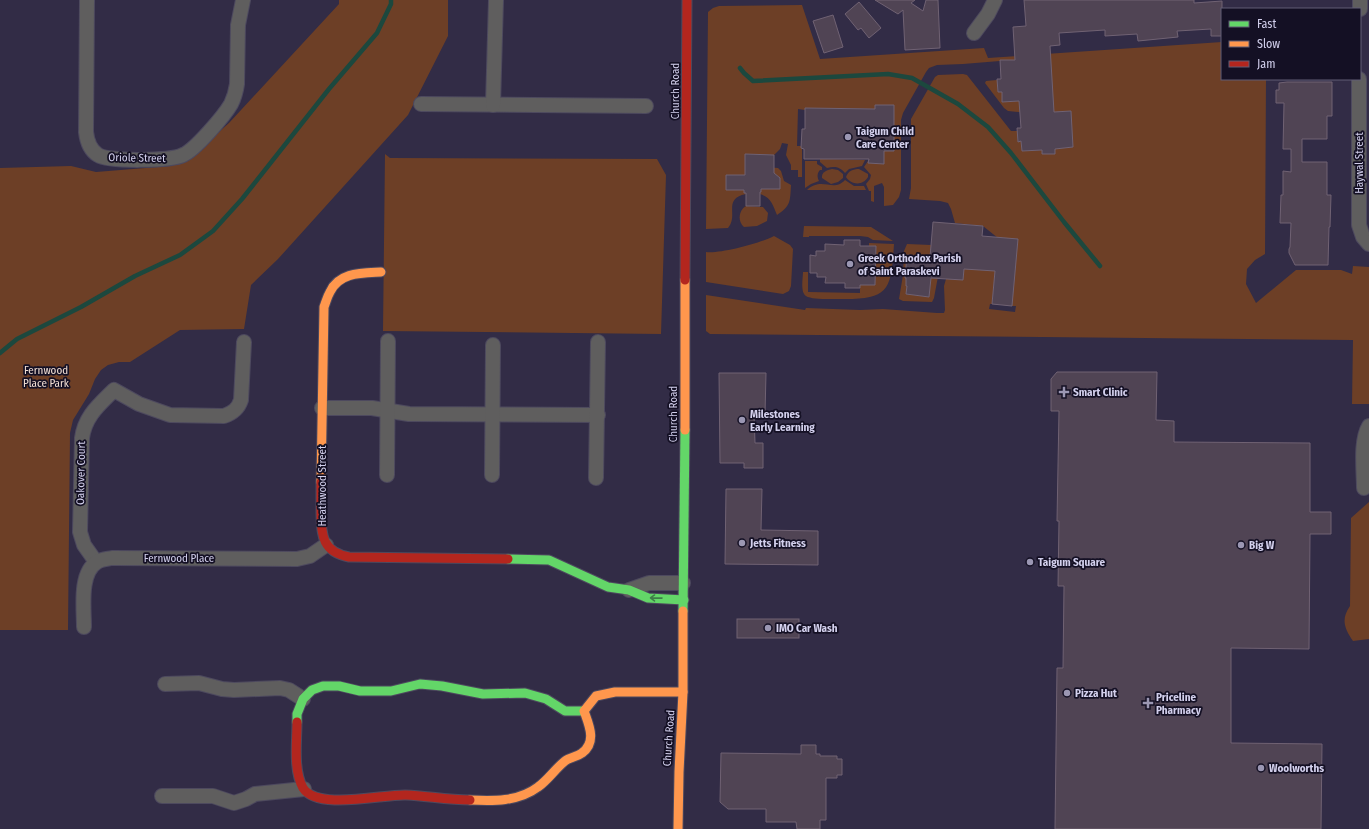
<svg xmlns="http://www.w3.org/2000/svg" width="1369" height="829" font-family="'Fira Sans Condensed',sans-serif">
<rect width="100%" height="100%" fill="#322c46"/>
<g fill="#6d3f26">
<polygon points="339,0 448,0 448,36 408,115 278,259 251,285 244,329 180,330 130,362 119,362 108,365 101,370 95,379 89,394 73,420 70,433 68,630 0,630 0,168 71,166 96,172 170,166 187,161 229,123 339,4"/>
<path d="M802 5 820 59 984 48 988 58 1222 42V79H1266L1265 254 1255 260 1247 269 1246 284 1256 303 1296 270H1341L1352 274 1353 266 1369 267V404H1352L1353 340 710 334 706 331V295L805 310 806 308 860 310 883 309 937 313H944L945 310 944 286 946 279 997 252 992 304H990L989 309 1015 312 1016 306H1012L998 238 983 226 955 223 951 209 948 203 940 201 909 199 911 188V119L935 77 938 75 963 74 967 75 1011 131H1017L1018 141H1021L1022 151 1042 150 1043 154H1055L1054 144 1061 148 1073 147 1070 111 1059 112V116L1008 111 1004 108 985 83 986 81 997 80 998 92H1002V102L1023 59 963 64 937 65 929 68 926 72 903 113 901 120V190L899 197 893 205 884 206V187L882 183 874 186V202L871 201V191H869L866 184 870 179 871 175 864 167 868 161 869 163H883L884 151H894V105H876L875 109 805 108V110L798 109 797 146H801L802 149V177H798V170H791V165L786 155 788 144 782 143 780 149 774 155 745 154V175H729L726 178V187L728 190H744L746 194C722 199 739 215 728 228L706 229 708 12 713 8 719 6Z"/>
<polygon points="385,154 390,158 657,159 666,175 661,334 383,331"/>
<path d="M820 159 865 160 862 166 849 169 845 173C840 167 835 166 827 168L820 162Z"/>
<path d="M805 161H817V164L822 167V170H820C817 173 817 177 819 181L811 184 805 188Z"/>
<path d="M765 167 778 168 781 171 784 181 791 185C790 201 791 206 777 215 773 205 771 197 760 194L761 189H778L780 187V178L778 176H765Z"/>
<path d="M832 169 838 170 843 174V178L838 182 831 184 822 178C821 172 827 170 832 169Z"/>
<path d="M859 169 868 174V177C863 186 851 185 846 177 848 171 853 169 859 169Z"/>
<path d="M845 180 854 186H864L866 190H807C822 176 833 193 845 180Z"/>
<path d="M746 206 763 207 768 213 767 221 757 226 744 227C737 221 739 210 746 206Z"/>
<polygon points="804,226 871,227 893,241 873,240 868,237 860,236 809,236 809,237 803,237"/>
<path d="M774 236 790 245 793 249 791 286 789 291 783 294 706 282V252C720 254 761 243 774 236Z"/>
<path d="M869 243 894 244C891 290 890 300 839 299 832 299 812 300 806 296 800 292 803 278 803 272H808V292L860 293V285H875L876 246H869Z"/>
<polygon points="907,244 931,245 930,257 907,255 905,278 906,278 906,286 907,286 906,294 929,297 932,271 939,271 934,298 932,302 903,301 899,299 903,275 904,251"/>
<path d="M1369 502V639L1353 641C1344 628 1341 619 1350 606L1351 518Z"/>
</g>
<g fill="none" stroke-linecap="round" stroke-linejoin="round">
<g stroke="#1c483e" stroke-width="4.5">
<polyline points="740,68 744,73 753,81 888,74 912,78 958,104 988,127 1011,153 1064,222 1100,266"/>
<polyline points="0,353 17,339 81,307 135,276 180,255 213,231 242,199 329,89 377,33 391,4 391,0"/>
</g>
</g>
<g fill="#504454" stroke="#706273">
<polygon points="875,0 915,0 911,3 923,11 926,0 938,0 940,48 905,50 903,10 898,14"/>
<polygon points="1024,0 1194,0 1194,3 1222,1 1222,36 1211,36 1211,29 1177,31 1178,37 1138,41 1137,34 1105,36 1105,30 1059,33 1060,45 1050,46 1054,112 1071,111 1073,147 1055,149 1055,154 1042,154 1042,150 1022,151 1021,141 1018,142 1017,128 1021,128 1019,101 1002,102 1002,92 998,92 997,79 1001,79 1000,60 1015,60 1013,27 1026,26"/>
<polygon points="859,2 881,28 869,38 861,28 858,30 845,14"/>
<polygon points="833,15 843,47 824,53 813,21"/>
<polygon points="1287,82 1332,82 1332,116 1327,116 1327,139 1302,139 1302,162 1327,162 1327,195 1331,195 1330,227 1329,227 1328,265 1295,265 1289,253 1289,249 1290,247 1291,223 1280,223 1281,195 1283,195 1283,171 1291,172 1291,149 1283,149 1284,103 1276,103 1276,90 1279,90 1279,83"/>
<polygon points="875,105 894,105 894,151 884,151 884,164 868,163 869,159 804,159 804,149 801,148 802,129 805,129 805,108 875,109"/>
<polygon points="745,154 774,155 774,173 780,178 780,189 761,189 761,192 760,192 760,206 746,206 746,193 744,193 744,190 726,190 726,175 745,175"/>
<polygon points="933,222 983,226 982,236 1018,239 1012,306 992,304 995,271 964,269 963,280 931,278 929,297 906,294 907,286 906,286 906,278 905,278 907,255 930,257"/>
<polygon points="844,240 860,240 860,246 876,246 875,285 860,285 860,288 845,288 845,283 825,283 826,277 817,277 817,273 810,273 810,255 816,256 816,251 825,251 825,244 844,245"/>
<polygon points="1057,372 1157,372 1156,420 1174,421 1174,442 1310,443 1310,512 1331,512 1331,534 1310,534 1309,649 1231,648 1231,743 1322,744 1321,829 1055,829 1057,668 1063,668 1064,586 1058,586 1059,521 1057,521 1059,411 1051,411 1051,379"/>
<polygon points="719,373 766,373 765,414 754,414 755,443 763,443 763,468 744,468 744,463 720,463"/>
<polygon points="726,489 762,489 761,530 818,531 818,565 725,564"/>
<rect x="737" y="619" width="62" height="19"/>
<polygon points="801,745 816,745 816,754 820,754 820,756 837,756 837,759 842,759 842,775 837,775 837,778 826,778 826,820 820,820 820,829 797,829 796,822 766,822 766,809 728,809 720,802 721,753 801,754"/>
</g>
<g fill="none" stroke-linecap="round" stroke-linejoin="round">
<defs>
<g id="street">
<path d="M87 0 86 132C87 141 90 150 98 155 109 162 171 161 183 155 195 150 224 116 231 104 234 98 236 91 237 84L238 25 243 0"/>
<polyline points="1360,9 1360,0"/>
<polyline points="974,33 988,14 995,0"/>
<polyline points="1359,79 1359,225 1363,237 1369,244"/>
<polyline points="421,104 646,106"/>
<polyline points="493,105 496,0"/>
<polyline points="322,408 372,408 409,414 598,415"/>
<polyline points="387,475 388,341"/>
<polyline points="492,475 493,345"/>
<polyline points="596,478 598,342"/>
<path d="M1364 488C1364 471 1360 441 1369 426"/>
<path d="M96 562 84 545 80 532 82 438C85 416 99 405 114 390L139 404 170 415 224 416C233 413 238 409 241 400L244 342"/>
<polyline points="629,590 649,583 683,583"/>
<path d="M84 627C84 608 79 573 97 562 102 559 107 559 112 558L297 559 310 556 326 545"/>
<polyline points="165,684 199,683 222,689 234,690 280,688 289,690 303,699"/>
<polyline points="162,796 213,796 234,803 246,799 255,794 304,789"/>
</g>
<g id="fast">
<polyline points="508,559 549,560 608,587 629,590 648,598 684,600"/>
<polyline points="683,611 685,430"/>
<polyline points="297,722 297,714 303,699 312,690 323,686 339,686 360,691 391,691 420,684 442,686 483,694 525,693 546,699 565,711 584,711"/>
</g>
<g id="slow">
<polyline points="685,430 685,280"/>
<path d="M321 482 324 307C326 302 327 297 330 292 339 272 362 273 381 272"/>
<path d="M470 800C493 801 518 802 538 787 548 780 555 769 565 761 570 757 577 757 582 753 597 742 589 725 584 711L596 696 615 692H683"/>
<polyline points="678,829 679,772 683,692 683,611"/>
</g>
<g id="jam">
<polyline points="685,280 687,0"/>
<path d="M321 482C321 492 321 502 321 513 321 536 323 552 349 557L508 559"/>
<path d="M297 722C297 742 293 770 303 788 318 811 383 794 406 795 427 796 448 800 470 800"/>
</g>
</defs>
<use href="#street" stroke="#4d495e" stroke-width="16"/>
<use href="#fast" stroke="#4d495e" stroke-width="11"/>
<use href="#slow" stroke="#4d495e" stroke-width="11"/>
<use href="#jam" stroke="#4d495e" stroke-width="11"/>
<use href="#street" stroke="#5f5e5e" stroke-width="14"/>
<use href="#fast" stroke="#63d668" stroke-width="9"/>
<use href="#slow" stroke="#ff974d" stroke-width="9"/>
<use href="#jam" stroke="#b3261e" stroke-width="9"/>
</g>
<defs><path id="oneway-shaft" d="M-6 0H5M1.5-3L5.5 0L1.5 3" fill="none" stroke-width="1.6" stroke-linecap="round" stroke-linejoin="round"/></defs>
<use stroke="#3f7d49" href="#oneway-shaft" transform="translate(656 598) rotate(-179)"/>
<g fill="#9b97b3" stroke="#141024" stroke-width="1.5">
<circle cx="848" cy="137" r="4"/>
<circle cx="850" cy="264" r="4"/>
<path d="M1062 386h4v4h4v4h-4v4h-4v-4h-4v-4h4z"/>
<circle cx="742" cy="420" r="4"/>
<circle cx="742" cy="543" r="4"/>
<circle cx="1241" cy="545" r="4"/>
<circle cx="1030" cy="562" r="4"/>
<circle cx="768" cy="628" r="4"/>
<circle cx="1067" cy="693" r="4"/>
<path d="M1146 697h4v4h4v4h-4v4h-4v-4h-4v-4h4z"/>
<circle cx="1261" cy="768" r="4"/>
</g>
<g text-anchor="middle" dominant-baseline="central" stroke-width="3.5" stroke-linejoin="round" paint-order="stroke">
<g font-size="11" fill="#d3d0ed" stroke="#141024">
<text transform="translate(675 91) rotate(-90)">Church Road</text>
<text transform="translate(137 158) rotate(1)">Oriole Street</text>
<text transform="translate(1359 163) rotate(-90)">Haywal Street</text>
<text transform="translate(673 414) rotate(-90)">Church Road</text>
<text transform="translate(81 473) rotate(-89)">Oakover Court</text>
<text transform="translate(322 486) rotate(-90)">Heathwood Street</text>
<text x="179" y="558">Fernwood Place</text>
<text transform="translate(669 738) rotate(-86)">Church Road</text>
</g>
<g font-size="11" font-weight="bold" fill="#d3d0ed" stroke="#141024" text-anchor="start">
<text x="856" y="131">Taigum Child<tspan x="856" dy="13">Care Center</tspan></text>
<text x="858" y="258">Greek Orthodox Parish<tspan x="858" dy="13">of Saint Paraskevi</tspan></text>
<text x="1073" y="392">Smart Clinic</text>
<text x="750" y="414">Milestones<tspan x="750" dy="13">Early Learning</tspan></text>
<text x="750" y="543">Jetts Fitness</text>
<text x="1249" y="545">Big W</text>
<text x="1038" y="562">Taigum Square</text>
<text x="776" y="628">IMO Car Wash</text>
<text x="1075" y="693">Pizza Hut</text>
<text x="1156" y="697">Priceline<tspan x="1156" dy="13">Pharmacy</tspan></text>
<text x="1269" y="768">Woolworths</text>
</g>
<g font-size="11" fill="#f2dfd4" stroke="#141024">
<text x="46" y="370">Fernwood<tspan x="46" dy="13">Place Park</tspan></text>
</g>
</g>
<rect x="1221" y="8" width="140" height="72" fill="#141024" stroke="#605d74"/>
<rect x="1229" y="21" width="20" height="6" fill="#63d668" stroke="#605d74"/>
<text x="1257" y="28" font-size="12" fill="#d3d0ed">Fast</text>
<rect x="1229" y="41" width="20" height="6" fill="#ff974d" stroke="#605d74"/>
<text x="1257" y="48" font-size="12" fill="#d3d0ed">Slow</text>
<rect x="1229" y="61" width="20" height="6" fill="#b3261e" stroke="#605d74"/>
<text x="1257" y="68" font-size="12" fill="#d3d0ed">Jam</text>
</svg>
